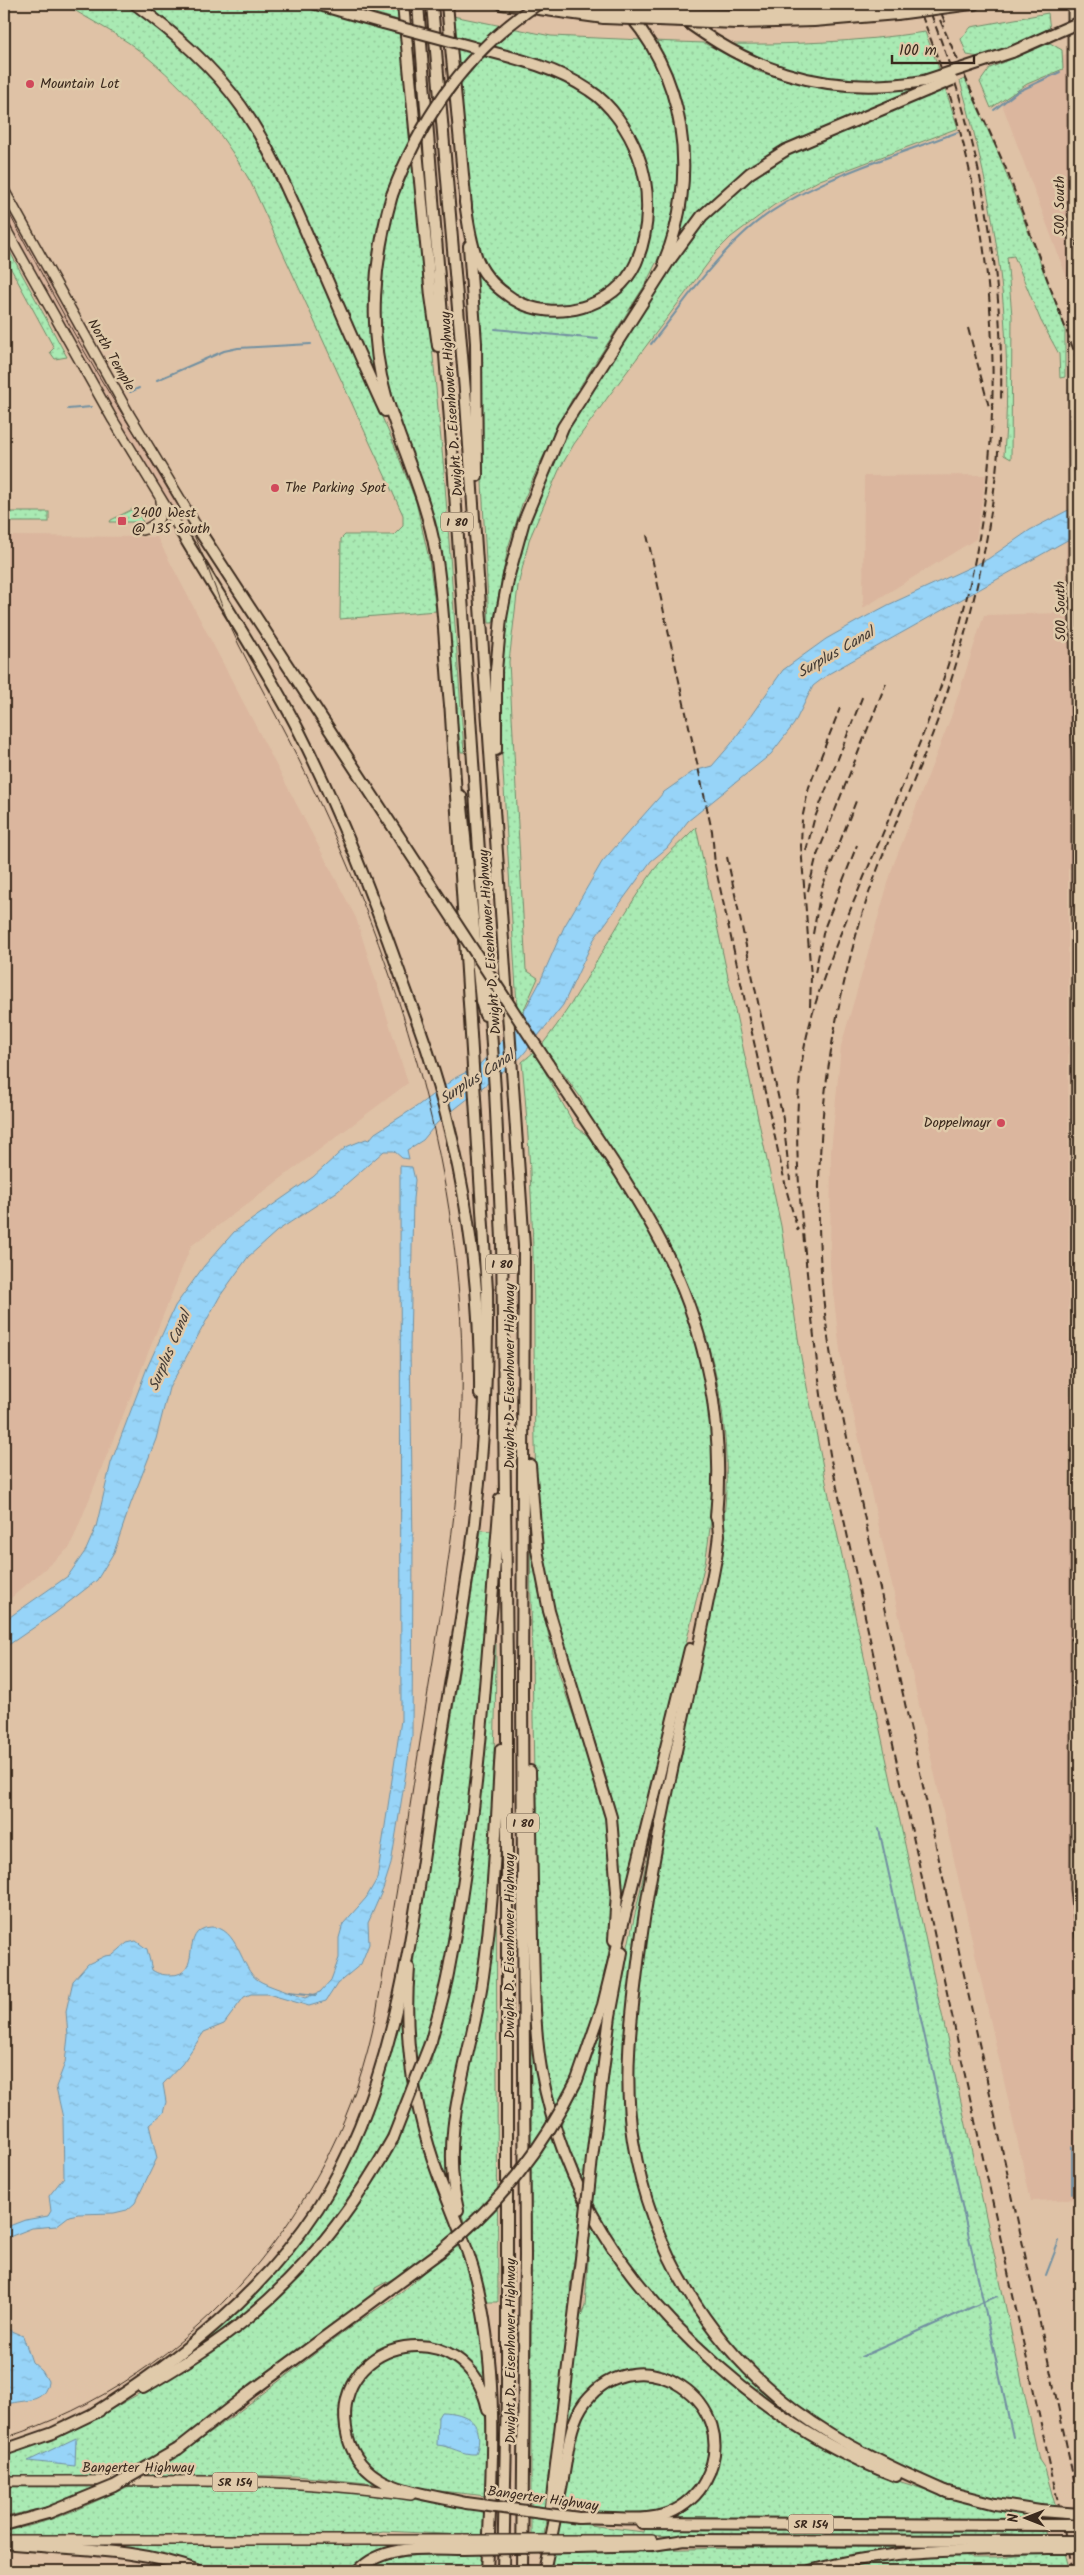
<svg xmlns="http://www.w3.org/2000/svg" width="1084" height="2575" font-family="Kalam,sans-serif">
<defs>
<pattern id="grass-dots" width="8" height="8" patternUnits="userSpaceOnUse" patternTransform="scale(1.25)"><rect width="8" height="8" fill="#a9eab3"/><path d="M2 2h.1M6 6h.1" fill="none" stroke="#92c99a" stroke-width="1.8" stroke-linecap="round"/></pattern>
<pattern id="water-ripples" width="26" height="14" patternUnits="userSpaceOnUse" patternTransform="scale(1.25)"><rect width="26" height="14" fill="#97d4f8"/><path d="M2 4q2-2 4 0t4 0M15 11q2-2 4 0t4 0" fill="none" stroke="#83b6d4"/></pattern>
</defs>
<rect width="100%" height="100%" fill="#dfc2a6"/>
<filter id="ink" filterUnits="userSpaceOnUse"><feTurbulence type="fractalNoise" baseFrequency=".02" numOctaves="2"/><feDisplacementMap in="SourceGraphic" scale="10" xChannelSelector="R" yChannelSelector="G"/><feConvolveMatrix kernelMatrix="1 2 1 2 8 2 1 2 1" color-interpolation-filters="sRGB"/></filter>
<g filter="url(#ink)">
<g fill="#dbb69e">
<polygon points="1080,47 1080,313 996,88"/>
<polygon points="4,199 103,380 186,516 178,518 71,342 4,219"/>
<polygon points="986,475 976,539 863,608 864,476"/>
<polygon points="1080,535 1080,868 1068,869 1069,1509 1080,1509 1080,2199 1031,2201 841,1359 830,1266 831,1151 841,1046 893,866 951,717 984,615 1066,613 1066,540"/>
<polygon points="4,536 157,537 356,918 408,1083 191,1246 70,1547 4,1604"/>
</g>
<g fill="url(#grass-dots)" stroke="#728a68">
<path d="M64 4H125L152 22 195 60 221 88 257 140 279 183 393 442 416 502 429 559 436 611 340 619 341 539 345 535H394L403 526V515L251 183C220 128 181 81 129 43 108 29 85 17 64 4Z"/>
<polygon points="141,4 306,4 402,30 411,136 385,201 374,255 380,385 376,386 293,190 225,78 177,30"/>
<polygon points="345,4 399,5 401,21"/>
<path d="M668 4H868C804 11 739 11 674 9Z"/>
<polygon points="1048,13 1050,31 986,58 967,55 961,39 971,27"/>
<polygon points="453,16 551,36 643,40 654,58 673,105 681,181 667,241 645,285 572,399 539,465 522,504 508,548 493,623 489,623 471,258 486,284 505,301 515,307 534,314 559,316 575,314 587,311 614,297 648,230 638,148 591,88 455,37"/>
<path d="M925 32 940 71 927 75 855 83 791 73 721 44C790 45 857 42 925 32Z"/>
<path d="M652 41 704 43 759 72 806 85 869 91 926 85C858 114 783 139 727 187 709 202 696 220 681 238L677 236C685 201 693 166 685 130 679 101 662 69 652 41Z"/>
<polygon points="1050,43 1062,50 1063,69 1027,84 991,108 980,82 990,68"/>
<polygon points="456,46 552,74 586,93 603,107 625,135 637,162 642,185 643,222 633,260 619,282 583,306 530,306 487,275 474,241"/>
<path d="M965 79 999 155 1065 328V377L1060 378 1059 354 1041 321 1014 256 1007 257 1012 316 1011 459 1004 455C1014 326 996 205 960 81Z"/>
<path d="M944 85 958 128 820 180 774 205 731 237 717 251 608 397 574 444 559 470 529 540 518 586 509 662 526 970 538 978 522 1014 517 1006 499 704C500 604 526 509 573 421L683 247C699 226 716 204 737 188 797 140 874 115 944 85Z"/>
<polygon points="413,150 444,471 464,752 461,752 453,693 446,602 383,372 378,300 390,211"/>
<polygon points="4,241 67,357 55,359 50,352 54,348 4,256"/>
<polygon points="135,508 143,522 110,522 111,520"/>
<rect x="4" y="512" width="45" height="10"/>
<path d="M696 827 781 1226 801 1357 826 1482 1039 2460 1045 2469 1056 2508C950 2500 840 2451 763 2379 696 2315 648 2227 635 2134 627 2077 635 2016 643 1959 656 1860 677 1763 698 1665 712 1596 729 1527 726 1456 724 1390 705 1320 677 1261 656 1216 626 1175 599 1133 591 1121 587 1106 579 1095 567 1078 554 1062 542 1045 583 993 610 932 649 877 661 858 681 843 696 827Z"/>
<path d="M534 1052 575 1126 588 1136C617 1180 648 1223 671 1271 713 1361 722 1466 705 1563L620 1920C622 1875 620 1830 608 1785 589 1713 555 1643 544 1568 533 1493 535 1417 534 1341 534 1248 531 1155 522 1062Z"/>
<path d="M481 1530 493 1531C486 1640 478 1749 463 1858 453 1926 442 1995 421 2061L430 2066 453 1970 464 1900 484 1737 492 1644H496C496 1719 493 1793 488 1867 485 1902 484 1938 479 1973 469 2046 435 2117 450 2192 441 2182 436 2161 432 2147 393 2023 418 1912 440 1788 454 1702 469 1616 481 1530Z"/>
<path d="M530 1543C536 1552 537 1584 540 1597 544 1617 549 1637 554 1656 567 1705 589 1751 601 1800 629 1909 605 2014 556 2112L544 2062 538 2007Z"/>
<polygon points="666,1773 625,2074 649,2217 715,2336 839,2443 837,2446 745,2385 678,2325 622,2258 592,2204 597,2149 619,1987"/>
<polygon points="496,1868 498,2302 485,2302 481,2279 460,2208 453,2159"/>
<polygon points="531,2005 537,2067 583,2205 570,2286 571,2308 544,2536 531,2536"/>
<polygon points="401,2007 403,2007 411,2087 377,2159 319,2242 267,2297 193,2355 191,2352 237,2312 278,2267 370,2114 389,2058"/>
<polygon points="603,2024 606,2025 584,2192 559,2128 588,2069"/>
<polygon points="413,2102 457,2233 398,2276 375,2288 375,2296 191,2433 124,2476 4,2476 4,2455 85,2424 185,2368 295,2279 400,2131"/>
<path d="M591 2218 610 2253 646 2301 670 2327 735 2386 895 2480 951 2498 1041 2516 1042 2520 665 2519C677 2510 692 2503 703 2492 711 2485 715 2472 717 2461 726 2412 691 2373 643 2371 625 2370 608 2374 594 2387 582 2399 576 2415 569 2430H565L579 2320 585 2306Z"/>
<path d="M462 2244C475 2294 484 2341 487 2392 459 2321 357 2327 342 2403 340 2413 340 2427 343 2437 348 2450 369 2471 378 2482L377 2484 296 2476 147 2475C232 2423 307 2355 390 2300 415 2284 435 2257 462 2244Z"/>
<path d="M424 2349C439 2354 455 2358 466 2370 495 2402 485 2456 485 2496 459 2492 401 2490 380 2476 342 2449 337 2390 377 2362 392 2352 407 2351 424 2349Z"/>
<path d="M632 2378C651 2379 674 2381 689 2395 715 2419 718 2463 695 2489 691 2493 687 2500 682 2502 651 2519 595 2511 561 2507 572 2451 568 2398 632 2378Z"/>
<path d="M129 2486C187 2486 245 2484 303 2487 364 2491 424 2500 484 2511L483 2536 383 2531 357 2536H4V2531C47 2525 90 2504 129 2486Z"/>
<polygon points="4,2487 101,2487 60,2504 4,2517"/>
<polygon points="558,2521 643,2532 644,2528 1045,2529 1047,2536 997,2533 996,2537 555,2535"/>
<polygon points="117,2545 395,2545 396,2548 354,2571 206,2571 189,2564 117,2548"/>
<polygon points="778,2547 902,2547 902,2550 800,2571 549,2571 553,2552"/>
<path d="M457 2553H482L481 2571H364C394 2550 423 2558 457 2553Z"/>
<polygon points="1048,2553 1065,2553 1070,2571 824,2571 884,2559 957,2554 971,2558 996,2558"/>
</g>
<g fill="url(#water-ripples)" stroke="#7290a1">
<polygon points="1080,504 1080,533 830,673 813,686 794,724 771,754 688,821 667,848 651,861 594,939 563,1005 521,1057 437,1123 423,1140 407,1150 409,1159 402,1158 394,1151 384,1151 338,1191 277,1231 248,1257 220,1296 169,1388 156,1439 131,1503 114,1552 97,1580 55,1613 4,1648 4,1621 68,1576 86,1550 96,1527 111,1463 147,1368 175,1306 204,1266 234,1232 313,1177 346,1147 366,1139 369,1140 375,1133 416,1107 455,1078 478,1066 516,1026 539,984 564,927 602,862 664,792 694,771 712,766 731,744 783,670 826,639 856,622 888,605 988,559 1030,530"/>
<path d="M400 1166 412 1167 415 1180 413 1199 410 1348 413 1545 412 1736 391 1864 383 1889 368 1923 369 1944 361 1964 337 1984 326 2001 309 2006 268 1994H251L244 1997 224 2024 204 2032 182 2064 163 2084 166 2102 163 2113 149 2125 157 2158 135 2203 127 2210 114 2213 78 2214 69 2216 56 2226 32 2228 4 2239V2228L25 2220 48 2216 51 2211 49 2196 64 2177 63 2118 56 2087 65 2063 68 2036 66 2011 73 1981 88 1964 105 1956 113 1955 127 1943 136 1941 147 1949 152 1970C158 1974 163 1975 170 1975 205 1976 177 1929 211 1927 238 1926 241 1970 258 1980 267 1986 294 1994 305 1998L320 1992 331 1980 339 1958V1938L343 1924 366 1898 377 1879 401 1720Z"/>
<path d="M4 2328 23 2336 32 2362 42 2371 48 2381C45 2404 25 2399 8 2404L4 2410Z"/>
<path d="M441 2412C468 2412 486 2424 476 2454 462 2455 451 2446 437 2445L438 2417Z"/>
<polygon points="76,2438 75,2466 28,2461"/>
</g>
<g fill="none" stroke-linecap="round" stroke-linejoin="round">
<g stroke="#7290a1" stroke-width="2">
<polyline points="994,110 1017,92 1060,72"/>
<polyline points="495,329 598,339"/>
<path d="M651 344C681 307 708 266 743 234 797 183 889 158 958 132"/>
<polyline points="157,380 224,351 238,348 311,344"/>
<polyline points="130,392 139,388"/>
<polyline points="68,409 91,407"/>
<polyline points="879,1829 1013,2437"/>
<polyline points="289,1992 316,1995"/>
<polyline points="1072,2193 1072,2147"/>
<polyline points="1046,2275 1059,2241"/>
<polyline points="861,2357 997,2296"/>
</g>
<defs>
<polyline id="minor" points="1072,4 1073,561 1076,765 1075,1889 1080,1937"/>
<g id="major">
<polyline points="4,190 129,414 199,530"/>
<polyline points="4,226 113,420 180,530"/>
<path d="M142 530C157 526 163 517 161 501"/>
<path d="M4 2481C140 2482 276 2475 411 2495"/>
<polyline points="11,2540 464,2540"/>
<polyline points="575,2540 652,2540"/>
</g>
<g id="highway">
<path d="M135 4C174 33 212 65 241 106 270 147 290 195 310 241 335 297 359 355 385 411"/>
<polyline points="316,4 383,23"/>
<polyline points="403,4 431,296 438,346"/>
<polyline points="418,4 451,433 495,1090 502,1239 507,1667 507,2393 503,2571"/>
<polyline points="432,4 466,402 524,1246 522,1693 525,2255 522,2571"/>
<polyline points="447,4 466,207"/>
<polyline points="502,4 604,18"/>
<polyline points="554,4 603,9"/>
<path d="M619 4C686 70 700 177 664 262"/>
<path d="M664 4C743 69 821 98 924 81"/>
<polyline points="964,5 974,4"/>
<polyline points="741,15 814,13 916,4"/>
<polyline points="737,23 814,21 897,14"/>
<polyline points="1012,52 1048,36"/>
<path d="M392 195C374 259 367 331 386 396 402 449 427 500 436 554 444 604 445 655 450 705"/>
<path d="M465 202C468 221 470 242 478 261 485 278 498 289 513 299 553 324 616 308 636 263 650 230 651 188 638 155 629 131 611 104 589 90 555 67 515 58 476 48"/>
<polyline points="469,246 476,343 477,476"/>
<path d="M180 530C219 597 263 661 299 731 338 808 370 889 399 971 409 1000 421 1029 430 1059 464 1166 481 1281 480 1394"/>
<polyline points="199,530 442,902"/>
<polyline points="496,750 496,670 501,618 509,575 524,521 563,427 669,261 702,216 750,173 786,150 928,90"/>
<polyline points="461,796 481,1001 485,1015"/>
<path d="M548 1064C587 1124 630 1183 663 1246 706 1329 725 1424 716 1517"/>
<polyline points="530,1465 537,1550 549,1611 611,1817 617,1892 614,1940"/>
<path d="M717 1512 719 1535 716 1558C692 1691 656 1821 639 1955 631 2017 623 2079 633 2141 650 2248 708 2345 795 2410 842 2445 896 2470 949 2493"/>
<path d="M530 1771C531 1827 532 1883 533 1940 534 1983 534 2027 541 2069 563 2191 625 2284 717 2365 770 2412 830 2451 896 2476"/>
<path d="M409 1968C403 2034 413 2101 434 2163 448 2205 468 2244 478 2288 499 2380 492 2477 487 2571"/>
<path d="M431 2041C437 2017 445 1993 449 1968 479 1814 487 1655 500 1499"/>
<polyline points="577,2080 603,2005 690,1649"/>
<polyline points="592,2158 610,2016 622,1952"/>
<path d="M458 2210C438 2126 472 2058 483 1976 494 1901 496 1825 501 1749"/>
<path d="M143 2388C180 2366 217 2344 250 2316 309 2267 356 2205 393 2138"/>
<path d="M94 2413C181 2358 261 2295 318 2208 400 2080 415 1910 437 1763 450 1683 465 1602 475 1522 484 1445 488 1368 487 1290L450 700"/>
<polyline points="178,2449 253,2390 440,2252"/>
<polyline points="4,2450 53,2433 99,2411"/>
<polyline points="944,2491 995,2504 1040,2511"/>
<path d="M466 2503C440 2497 399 2492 378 2478 360 2467 349 2449 346 2428 333 2337 468 2309 488 2410"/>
<polyline points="551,2506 583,2242"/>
<polyline points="642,2523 1043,2525"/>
<polyline points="4,2525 48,2513"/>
<path d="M4 2543C70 2550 136 2547 199 2571"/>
<polyline points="575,2547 653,2545 685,2540 1046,2541"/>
<path d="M358 2571C384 2543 429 2549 464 2549"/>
<path d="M544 2571C551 2540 557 2509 563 2478 568 2453 569 2423 585 2402 639 2332 747 2403 705 2481 698 2495 684 2507 669 2513 642 2524 608 2515 579 2518"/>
<path d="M810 2571C888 2548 967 2550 1048 2548"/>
</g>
</defs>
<use href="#minor" stroke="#3b2a1e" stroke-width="11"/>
<use href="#major" stroke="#3b2a1e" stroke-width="12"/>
<use href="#highway" stroke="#3b2a1e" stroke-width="14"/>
<use href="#minor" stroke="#e0caaa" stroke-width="7"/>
<use href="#major" stroke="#e0caaa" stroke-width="9"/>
<use href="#highway" stroke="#e0caaa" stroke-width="10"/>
<path stroke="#3b2a1e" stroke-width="1" d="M4 204C35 260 64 318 97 373 126 422 160 470 187 521 208 561 219 605 239 645 264 694 291 742 314 791 398 968 458 1159 462 1356 465 1475 444 1592 425 1710 409 1811 394 1913 376 2014 339 2207 193 2379 4 2438"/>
<g stroke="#3b2a1e" stroke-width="2" stroke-dasharray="8 4" stroke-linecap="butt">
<path d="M917 4C1013 237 1019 488 927 724 907 775 886 827 864 877 840 935 814 993 803 1055 791 1128 800 1200 807 1273 814 1336 820 1398 831 1460L1073 2571"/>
<path d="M927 4C978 131 1004 264 1001 401"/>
<polyline points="937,4 946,24"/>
<polyline points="940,20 1007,171 1080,367"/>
<polyline points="968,328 989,407"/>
<path d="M999 439C993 526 974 610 947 693 925 761 892 826 869 893 824 1030 808 1179 826 1322 830 1357 838 1393 845 1428L1080 2507"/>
<polyline points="647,535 712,831 715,865 787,1192 798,1231"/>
<polyline points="806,851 814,820 863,695"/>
<polyline points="727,857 783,1119 790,1180"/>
<polyline points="808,891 816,858 886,683"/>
<polyline points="813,934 821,890 856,801"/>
<polyline points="815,973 824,929 857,845"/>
<polyline points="810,1007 811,977 801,846 802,819 809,787 840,708"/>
</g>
<defs>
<polyline id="major-bridge" points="464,2540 575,2540"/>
<g id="highway-bridge">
<polyline points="603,9 671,14 741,15"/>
<polyline points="897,14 964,5"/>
<polyline points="604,18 737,23"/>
<polyline points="383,23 473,47"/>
<polyline points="1048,36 1080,22"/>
<polyline points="924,81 1012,52"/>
<polyline points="928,90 952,80"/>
<path d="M392 195C421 117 468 50 538 4"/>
<polyline points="442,902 548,1064"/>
<polyline points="393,2138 431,2041"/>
<polyline points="583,2242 592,2158"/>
<path d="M440 2252C501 2203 542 2150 577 2080"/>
<polyline points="466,2503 579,2518"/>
<polyline points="1040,2511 1080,2514"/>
<polyline points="48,2513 114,2486 178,2449"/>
<polyline points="1043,2525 1080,2525"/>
<polyline points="1046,2541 1080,2541"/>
<polyline points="1048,2548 1080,2548"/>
<polyline points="464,2549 575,2547"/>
</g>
</defs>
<use href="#major-bridge" stroke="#3b2a1e" stroke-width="12" stroke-linecap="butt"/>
<use href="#highway-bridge" stroke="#3b2a1e" stroke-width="14" stroke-linecap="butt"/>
<use href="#major-bridge" stroke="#e0caaa" stroke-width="9"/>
<use href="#highway-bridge" stroke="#e0caaa" stroke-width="10"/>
</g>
</g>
<g fill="#d1495b" stroke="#e0caaa" stroke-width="2">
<circle cx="30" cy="84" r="5"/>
<circle cx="275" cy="488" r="5"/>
<rect x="117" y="516" width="10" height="10" rx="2.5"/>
<circle cx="1001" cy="1123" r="5"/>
</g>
<g text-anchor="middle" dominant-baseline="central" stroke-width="5" stroke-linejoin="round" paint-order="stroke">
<g fill="#e0caaa" stroke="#6c5a48" stroke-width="1">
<rect x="441" y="512.5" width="32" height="19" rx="4"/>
<rect x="486" y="1254.5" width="32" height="19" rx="4"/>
<rect x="507" y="1813.5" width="32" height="19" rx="4"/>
<rect x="212.5" y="2472.5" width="45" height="19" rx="4"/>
<rect x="788.5" y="2514.5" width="45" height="19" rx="4"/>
</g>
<g font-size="12" font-weight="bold" fill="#3b2a1e">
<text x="457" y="522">I 80</text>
<text x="502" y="1264">I 80</text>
<text x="523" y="1823">I 80</text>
<text x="235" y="2482">SR 154</text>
<text x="811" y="2524">SR 154</text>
</g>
<g font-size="14" fill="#3b2a1e" stroke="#e0caaa" text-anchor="start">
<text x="40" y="84">Mountain Lot</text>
<text x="285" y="488">The Parking Spot</text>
<text x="132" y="513">2400 West<tspan x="132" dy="16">@ 135 South</tspan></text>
<text x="991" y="1123" text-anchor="end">Doppelmayr</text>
</g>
<g font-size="14" fill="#3b2a1e" stroke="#e0caaa">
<text transform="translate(1060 206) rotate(-90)">500 South</text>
<text transform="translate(111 355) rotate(60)">North Temple</text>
<text transform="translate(452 404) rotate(-94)">Dwight D. Eisenhower Highway</text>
<text transform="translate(1061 611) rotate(-91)">500 South</text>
<text transform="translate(490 942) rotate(-94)">Dwight D. Eisenhower Highway</text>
<text transform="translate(510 1376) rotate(-90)">Dwight D. Eisenhower Highway</text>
<text transform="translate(510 1946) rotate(-90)">Dwight D. Eisenhower Highway</text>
<text transform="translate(511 2351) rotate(-90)">Dwight D. Eisenhower Highway</text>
<text x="138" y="2468">Bangerter Highway</text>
<text transform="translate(543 2499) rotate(8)">Bangerter Highway</text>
</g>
<g font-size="15" font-style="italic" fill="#443b34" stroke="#e0caaa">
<text transform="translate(836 653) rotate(-30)">Surplus Canal</text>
<text transform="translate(477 1078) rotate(-33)">Surplus Canal</text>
<text transform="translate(170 1351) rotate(-67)">Surplus Canal</text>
</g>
</g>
<rect width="1084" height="2575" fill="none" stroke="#e0caaa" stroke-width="20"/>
<rect x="10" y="10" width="1064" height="2555" fill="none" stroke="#3b2a1e" stroke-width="2" filter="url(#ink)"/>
<g transform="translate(1026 2518) rotate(270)" stroke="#e0caaa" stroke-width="4" paint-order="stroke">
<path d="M0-4L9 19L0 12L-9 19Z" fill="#3b2a1e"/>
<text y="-8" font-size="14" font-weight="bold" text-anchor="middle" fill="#3b2a1e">N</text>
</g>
<path d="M892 55v8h82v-8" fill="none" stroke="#3b2a1e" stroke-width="2.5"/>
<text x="899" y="55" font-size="15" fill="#3b2a1e" stroke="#e0caaa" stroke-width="4" paint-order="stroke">100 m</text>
</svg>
